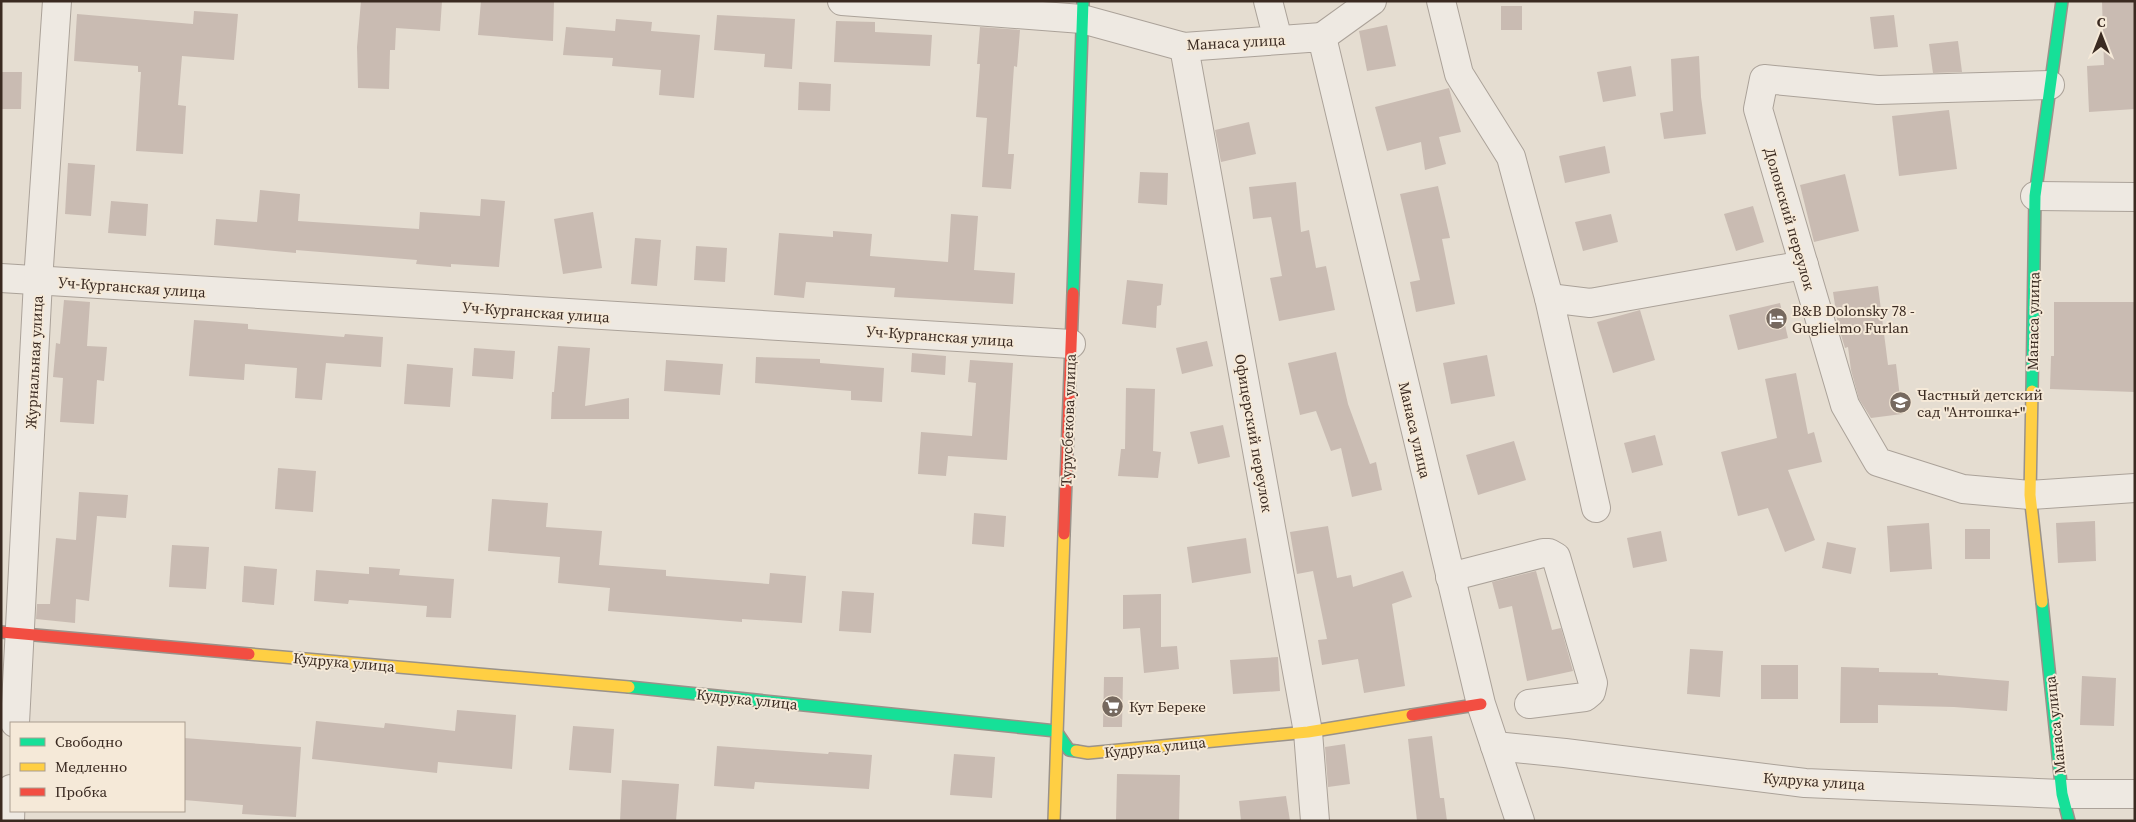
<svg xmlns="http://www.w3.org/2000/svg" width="2136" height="822" font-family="'Source Serif 4',serif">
<rect width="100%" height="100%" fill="#e5ddd1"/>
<g fill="#c9bbb2">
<polygon points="361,1 442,1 440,31 396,28 395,50 390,50 389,89 358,88 357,47"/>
<polygon points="481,1 554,1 553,41 478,35"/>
<polygon points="2102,1 2135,1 2135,109 2089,112 2087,66 2104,65"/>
<rect x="1501" y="6" width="21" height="24"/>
<polygon points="194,11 238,14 234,60 182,56 178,105 186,106 183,154 136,151 141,72 138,72 138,66 74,61 77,14 193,24"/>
<polygon points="717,15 795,19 792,69 764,67 765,54 714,50"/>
<polygon points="1894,15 1898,47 1874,49 1870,17"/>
<polygon points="616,19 652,22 651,31 700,35 694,98 659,95 661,70 612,66 613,58 563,55 566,27 615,31"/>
<polygon points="836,21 875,22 875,32 932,35 930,66 834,62"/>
<polygon points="1387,25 1396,66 1367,71 1359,31"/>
<polygon points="980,27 1020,30 1017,67 1014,66 1008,154 1014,154 1011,189 982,187 987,118 976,117 980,64 977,64"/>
<polygon points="1958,41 1962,72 1933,73 1929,44"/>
<polygon points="1699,56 1701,97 1706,134 1664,139 1660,113 1673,111 1671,59"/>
<polygon points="1631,66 1636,96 1603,102 1597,72"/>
<polygon points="1,72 22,72 21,109 1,109"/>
<polygon points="799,82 831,84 830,111 798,110"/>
<polygon points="1449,88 1461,132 1439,137 1446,164 1425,170 1421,142 1387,151 1375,107"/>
<polygon points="1949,110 1957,169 1899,176 1892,116"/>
<polygon points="1249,122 1256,154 1221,162 1215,130"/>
<polygon points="1605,146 1610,173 1565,183 1559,156"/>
<polygon points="68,163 95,165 91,216 65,214"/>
<polygon points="1140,172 1168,173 1167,205 1138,203"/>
<polygon points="1845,174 1859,231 1814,242 1800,185"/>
<polygon points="1296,182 1301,232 1309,230 1316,268 1326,266 1335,310 1279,321 1270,278 1282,276 1271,217 1253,219 1249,187"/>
<polygon points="1438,186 1450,238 1442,239 1455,304 1416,312 1410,282 1420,280 1400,194"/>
<polygon points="260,190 300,194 298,221 419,229 420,212 480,216 481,199 505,201 499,267 451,264 451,267 416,264 417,260 296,250 296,253 214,245 216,219 257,222"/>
<polygon points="111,201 148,204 146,236 108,233"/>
<polygon points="1753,206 1764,242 1736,251 1724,214"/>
<polygon points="593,212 602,268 563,274 554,219"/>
<polygon points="951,214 978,216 974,270 1015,273 1013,304 894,297 895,288 806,282 804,298 774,295 779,233 833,237 833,231 872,234 870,256 948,262"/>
<polygon points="1611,214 1618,242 1583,251 1575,222"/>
<polygon points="635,238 661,240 657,286 631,284"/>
<polygon points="696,246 727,248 725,282 694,280"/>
<polygon points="1127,280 1163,284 1161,305 1157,306 1156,328 1122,324"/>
<polygon points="1878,286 1888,365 1896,364 1902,414 1871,418 1859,399 1851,370 1848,347 1845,348 1838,325 1833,292"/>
<polygon points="64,300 90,302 87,346 107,347 104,381 97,380 94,424 60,422 63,378 53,377 56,343 60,344"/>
<polygon points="2054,302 2135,302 2135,392 2050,389 2051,356 2054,356"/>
<polygon points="1780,303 1788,338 1738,350 1729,315"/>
<polygon points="1640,310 1655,360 1613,373 1597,322"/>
<polygon points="194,320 248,324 248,329 344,337 345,334 383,337 381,367 326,363 322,400 295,398 297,368 245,364 244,380 189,376"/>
<polygon points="1207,341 1213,366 1182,374 1176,348"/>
<polygon points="558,346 590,348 585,406 629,398 629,419 551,419 552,392 554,392"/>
<polygon points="474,348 515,351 513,379 472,376"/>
<polygon points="1336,352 1348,404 1370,464 1376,462 1382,490 1352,497 1341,448 1331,451 1316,411 1300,415 1288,363"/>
<polygon points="912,353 946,356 945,375 911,372"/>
<polygon points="1487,355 1495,396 1451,404 1443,363"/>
<polygon points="756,357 820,359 820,363 884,368 882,402 851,400 851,391 755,383"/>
<polygon points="666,360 723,364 720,395 664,391"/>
<polygon points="970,360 1013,363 1007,460 948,456 946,476 918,474 921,432 972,436 976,383 968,382"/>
<polygon points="407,364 453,368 450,407 404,404"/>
<polygon points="1796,373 1808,434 1814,432 1822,462 1788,470 1815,540 1785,552 1768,508 1738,516 1721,452 1777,438 1765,379"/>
<polygon points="1126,388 1155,389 1153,451 1161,452 1158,478 1118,476 1121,449 1125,449"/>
<polygon points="1223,425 1230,457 1198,464 1190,432"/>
<polygon points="1655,435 1663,465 1632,473 1624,443"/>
<polygon points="1514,441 1526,480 1478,495 1466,455"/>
<polygon points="278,468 316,471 313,512 275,509"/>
<polygon points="79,492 128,495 126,518 97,516 89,601 76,599 75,623 36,619 37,604 50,604 56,538 76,540"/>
<polygon points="492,499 548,503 546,527 602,531 599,565 666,570 666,576 769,584 770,573 806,576 802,623 742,619 742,622 608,611 610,588 558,583 560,557 488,551"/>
<polygon points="974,513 1006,516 1004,547 972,544"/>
<polygon points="2095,521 2096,561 2058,563 2056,523"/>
<polygon points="1929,523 1932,569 1890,572 1887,526"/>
<polygon points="1328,526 1337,578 1351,575 1353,587 1403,571 1412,597 1392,604 1405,686 1364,693 1358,659 1322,665 1318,640 1327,639 1313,571 1297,574 1290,532"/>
<rect x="1965" y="529" width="25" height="30"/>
<polygon points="1661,531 1667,561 1633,568 1627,538"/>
<polygon points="1246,538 1251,573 1192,583 1187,547"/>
<polygon points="1827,542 1856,548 1851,574 1822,568"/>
<polygon points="172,545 209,547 206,589 169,587"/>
<polygon points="244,566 277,569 274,605 242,602"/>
<polygon points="369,567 400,569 399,575 454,579 451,618 426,617 427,606 349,600 348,604 314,601 316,570 369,574"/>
<polygon points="1536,571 1552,630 1561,628 1573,671 1527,681 1512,606 1499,609 1492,582"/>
<polygon points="842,591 874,593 871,633 839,631"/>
<polygon points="1161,594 1161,647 1177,646 1179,669 1144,673 1140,628 1123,629 1123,595"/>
<polygon points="1690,649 1723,651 1720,697 1687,694"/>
<polygon points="1278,657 1280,691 1233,694 1230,660"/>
<rect x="1761" y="665" width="37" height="34"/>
<polygon points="1841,667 1879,668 1879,672 1938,673 1938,675 2009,681 2007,711 1954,707 1878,705 1878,723 1840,723"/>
<polygon points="2082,676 2116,678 2114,726 2080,725"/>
<polygon points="1104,677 1123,677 1122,727 1103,727"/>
<polygon points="457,710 516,715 512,769 438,762 437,773 312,759 316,721 384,728 385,723 455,731"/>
<polygon points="573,726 614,729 611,773 569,770"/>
<polygon points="1432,736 1440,798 1444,798 1447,821 1417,821 1408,739"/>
<polygon points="184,738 301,747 296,817 242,814 243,805 184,800"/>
<polygon points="1345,744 1350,784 1328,787 1325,747"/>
<polygon points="717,746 828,754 829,752 872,755 869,789 755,782 754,789 714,786"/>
<polygon points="954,754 995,757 992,798 950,795"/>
<polygon points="1117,774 1180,775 1179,821 1116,821"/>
<polygon points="622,780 679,784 676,821 620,821"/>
<polygon points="1286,796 1290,821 1241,821 1239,801"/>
</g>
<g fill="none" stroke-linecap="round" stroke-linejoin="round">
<defs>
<g id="street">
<polyline points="842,1 1082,19 1184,47 1322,37 1481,704 1520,821"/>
<polyline points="1268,1 1278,40"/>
<polyline points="1441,1 1459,74 1511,157 1549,298 1596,508"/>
<polyline points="1322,37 1372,1"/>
<polyline points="1184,47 1308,732 1315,821"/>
<polyline points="2050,85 1878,90 1764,79 1758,109 1845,405 1878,462 1963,489 2030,495 2135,488"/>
<polyline points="2035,196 2135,197"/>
<polyline points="1,278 1071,344"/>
<polyline points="1549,298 1590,303 1804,265"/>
<polyline points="1450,577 1543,553 1549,553 1556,557 1593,683 1591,692 1585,697 1529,704"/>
<polyline points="15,723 38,281 57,1"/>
<polyline points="1495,746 1565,753 1805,783 2062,794 2135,794"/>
<polyline points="10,821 11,789"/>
</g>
<g id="fast">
<polyline points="1073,293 1083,1"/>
<polyline points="2032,391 2035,196 2062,1"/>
<polyline points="2042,602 2062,794 2069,821"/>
<polyline points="629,687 1056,731 1069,750 1076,751"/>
</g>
<g id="slow">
<polyline points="2032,391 2030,495 2042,602"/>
<polyline points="249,654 629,687"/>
<polyline points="1076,751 1088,753 1308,732 1412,715"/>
<polyline points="1054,821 1064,534"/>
</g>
<g id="jam">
<polyline points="1064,534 1073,293"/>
<polyline points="1,632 249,654"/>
<polyline points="1412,715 1481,704"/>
</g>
</defs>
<use href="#street" stroke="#aba299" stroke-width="30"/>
<use href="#fast" stroke="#9a928a" stroke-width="14"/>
<use href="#slow" stroke="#9a928a" stroke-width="14"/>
<use href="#jam" stroke="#9a928a" stroke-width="14"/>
<use href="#street" stroke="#eee9e2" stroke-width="28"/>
<use href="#fast" stroke="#16e098" stroke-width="11"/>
<use href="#slow" stroke="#ffcf43" stroke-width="11"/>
<use href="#jam" stroke="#f24e42" stroke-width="11"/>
</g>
<defs>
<symbol id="hotel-disc" viewBox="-11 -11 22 22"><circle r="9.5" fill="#76695f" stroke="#f5e9d8"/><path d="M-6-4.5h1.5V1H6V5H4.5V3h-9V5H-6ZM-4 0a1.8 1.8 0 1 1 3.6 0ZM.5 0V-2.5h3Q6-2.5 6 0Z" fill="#fff"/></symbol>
<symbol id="school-disc" viewBox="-11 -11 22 22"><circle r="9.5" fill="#76695f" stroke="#f5e9d8"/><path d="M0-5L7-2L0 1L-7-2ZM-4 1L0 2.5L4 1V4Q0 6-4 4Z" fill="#fff"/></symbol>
<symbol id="supermarket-disc" viewBox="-11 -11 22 22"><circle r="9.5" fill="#76695f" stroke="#f5e9d8"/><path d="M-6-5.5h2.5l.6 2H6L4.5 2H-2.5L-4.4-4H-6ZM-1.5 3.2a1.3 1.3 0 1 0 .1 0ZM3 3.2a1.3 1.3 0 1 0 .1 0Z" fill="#fff"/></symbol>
</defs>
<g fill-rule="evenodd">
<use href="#hotel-disc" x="1764" y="306" width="25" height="25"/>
<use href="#school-disc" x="1888" y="390" width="25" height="25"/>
<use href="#supermarket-disc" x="1100" y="694" width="25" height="25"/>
</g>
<g text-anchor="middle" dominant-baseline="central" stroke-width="4" stroke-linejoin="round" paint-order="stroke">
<g font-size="15" fill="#3a2a21" stroke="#f5e9d8">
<text transform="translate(1236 42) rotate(-3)">Манаса улица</text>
<text transform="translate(1790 219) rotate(74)">Долонский переулок</text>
<text transform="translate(132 287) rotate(4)">Уч-Курганская улица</text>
<text transform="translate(536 312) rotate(4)">Уч-Курганская улица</text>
<text transform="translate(2033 321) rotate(-89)">Манаса улица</text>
<text transform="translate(940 336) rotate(4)">Уч-Курганская улица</text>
<text transform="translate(34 362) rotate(-87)">Журнальная улица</text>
<text transform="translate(1068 420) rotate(-88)">Турусбекова улица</text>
<text transform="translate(1415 430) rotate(77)">Манаса улица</text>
<text transform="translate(1254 433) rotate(80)">Офицерский переулок</text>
<text transform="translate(344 662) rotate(5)">Кудрука улица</text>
<text transform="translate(747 699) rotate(6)">Кудрука улица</text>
<text transform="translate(2055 725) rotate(-96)">Манаса улица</text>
<text transform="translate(1155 747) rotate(-6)">Кудрука улица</text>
<text transform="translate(1814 781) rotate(4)">Кудрука улица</text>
</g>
<g font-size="15" fill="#3a2a21" stroke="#f5e9d8" text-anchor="start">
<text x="1792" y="310">B&amp;B Dolonsky 78 -<tspan x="1792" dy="17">Guglielmo Furlan</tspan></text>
<text x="1917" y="394">Частный детский<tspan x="1917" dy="17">сад "Антошка+"</tspan></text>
<text x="1129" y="706">Кут Береке</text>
</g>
</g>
<rect width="2136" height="822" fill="none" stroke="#3a2a21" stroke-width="5"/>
<rect x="10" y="722" width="175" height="90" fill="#f5e9d8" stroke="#aa9d8f"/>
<rect x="20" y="738" width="25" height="8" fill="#16e098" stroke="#aa9d8f"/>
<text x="55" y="747" font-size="15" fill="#3a2a21">Свободно</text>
<rect x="20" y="763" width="25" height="8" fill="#ffcf43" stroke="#aa9d8f"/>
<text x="55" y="772" font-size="15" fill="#3a2a21">Медленно</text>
<rect x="20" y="788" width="25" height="8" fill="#f24e42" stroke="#aa9d8f"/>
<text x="55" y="797" font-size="15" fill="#3a2a21">Пробка</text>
<g transform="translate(2101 35)" stroke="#f5e9d8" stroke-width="4" paint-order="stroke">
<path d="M0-4L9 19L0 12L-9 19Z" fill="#3a2a21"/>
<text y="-8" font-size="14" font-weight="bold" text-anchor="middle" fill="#3a2a21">С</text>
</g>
</svg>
